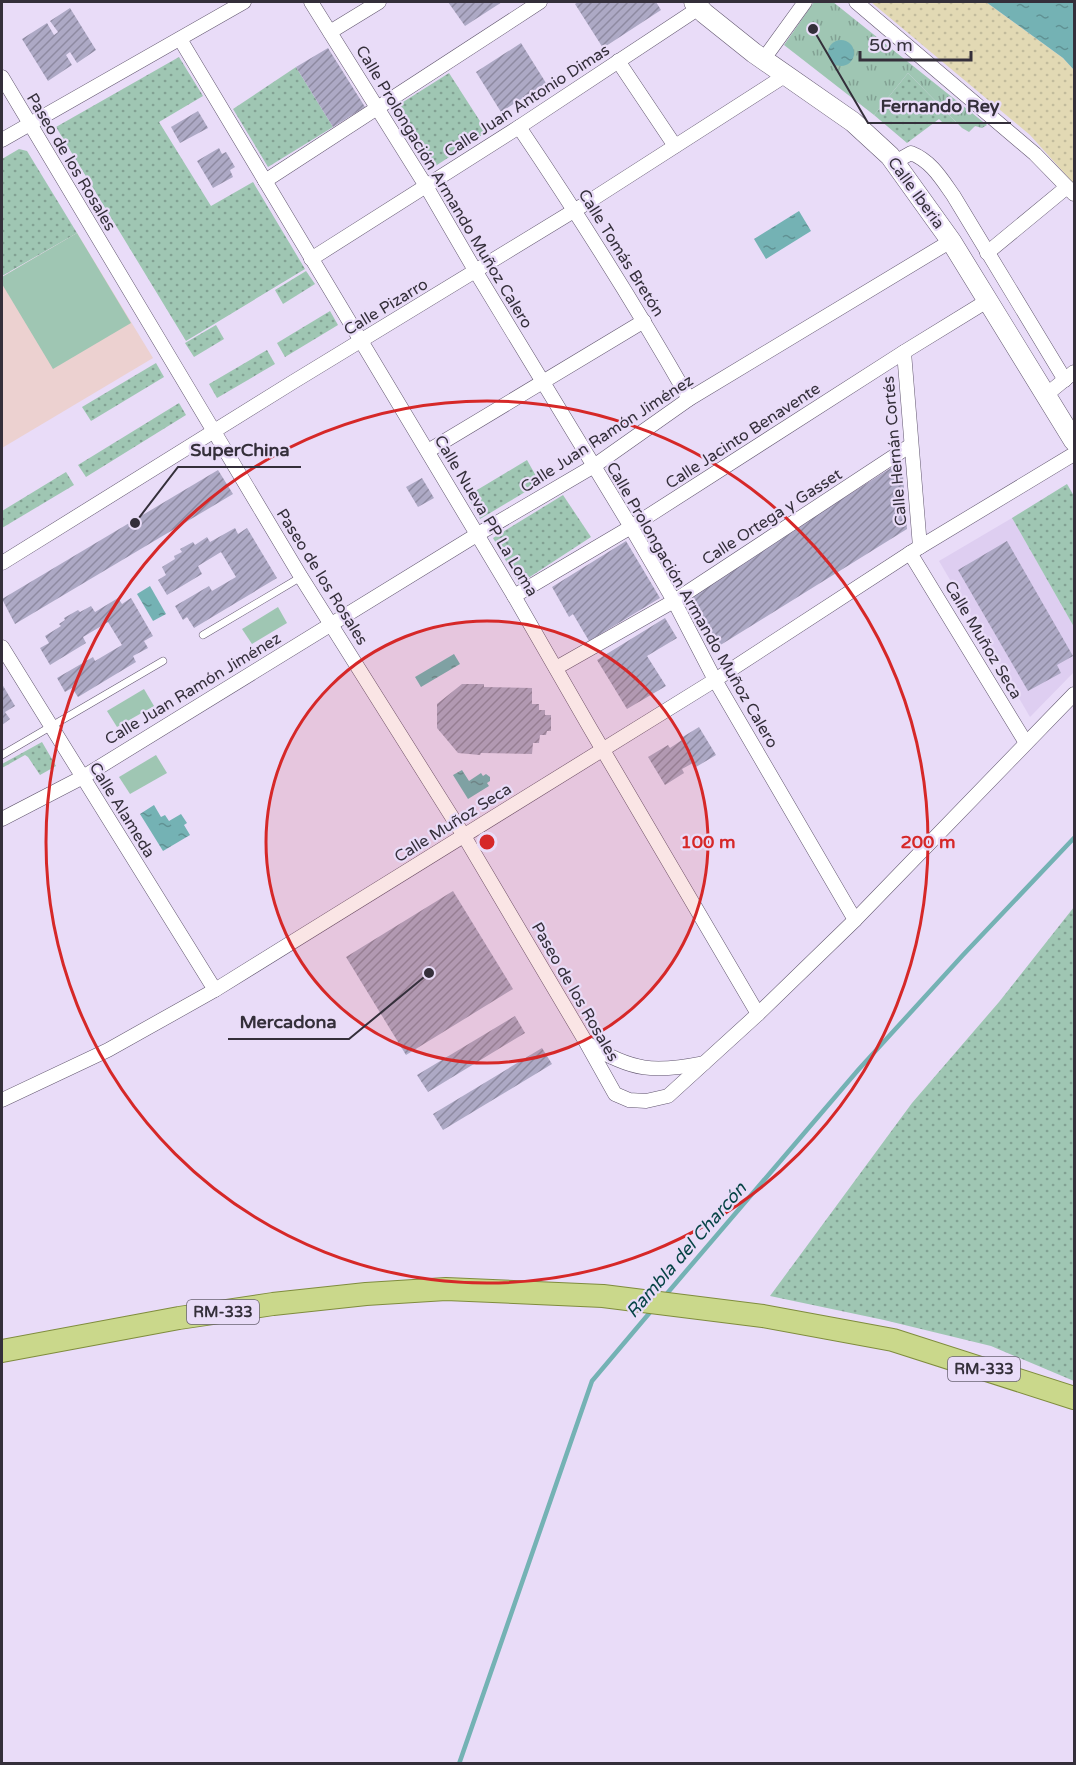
<svg xmlns="http://www.w3.org/2000/svg" width="1076" height="1765" font-family="'Varela Round',sans-serif">
<defs>
<pattern id="grass-dots" width="8" height="8" patternUnits="userSpaceOnUse" patternTransform="scale(1.5)"><rect width="8" height="8" fill="#9fc6b3"/><path d="M2 2h.1M6 6h.1" fill="none" stroke="#82a193" stroke-width="1.8" stroke-linecap="round"/></pattern>
<pattern id="sand-dots" width="8" height="8" patternUnits="userSpaceOnUse" patternTransform="scale(1.5)"><rect width="8" height="8" fill="#e2d9b4"/><path d="M2 2h.1M6 6h.1" fill="none" stroke="#c2bb9c" stroke-width="1.8" stroke-linecap="round"/></pattern>
<pattern id="park-tufts" width="24" height="20" patternUnits="userSpaceOnUse" patternTransform="scale(1.5)"><rect width="24" height="20" fill="#9fc6b3"/><path d="M3 7l-1-3M5 7V3M7 7l1-3M15 17l-1-3M17 17v-4M19 17l1-3" fill="none" stroke="#82a193"/></pattern>
<pattern id="water-ripples" width="26" height="14" patternUnits="userSpaceOnUse" patternTransform="scale(1.5)"><rect width="26" height="14" fill="#74b2b4"/><path d="M2 4q2-2 4 0t4 0M15 11q2-2 4 0t4 0" fill="none" stroke="#609193"/></pattern>
<pattern id="building-hatch" width="6" height="6" patternUnits="userSpaceOnUse" patternTransform="scale(1.5)"><rect width="6" height="6" fill="#ada9c5"/><path d="M-1 1l2-2M0 6l6-6M5 7l2-2" fill="none" stroke="#8e8aa1"/></pattern>
</defs>
<rect width="100%" height="100%" fill="#e9dcf8"/>
<polygon fill="#decef1" points="1012,518 1074,627 1074,672 1030,717 939,561"/>
<polygon fill="#ecd1d0" points="77,233 153,358 2,448 2,277"/>
<g fill="url(#grass-dots)">
<polygon points="179,57 203,96 159,122 211,206 253,182 305,269 186,341 56,127"/>
<polygon points="296,67 333,127 268,167 233,109"/>
<polygon points="449,73 487,132 431,169 392,109"/>
<polygon points="908,73 957,123 943,123 939,119 907,143 874,115"/>
<polygon points="19,149 27,151 77,233 2,276 2,159"/>
<polygon points="306,271 315,284 283,304 275,290"/>
<polygon points="330,311 338,325 285,357 277,343"/>
<polygon points="216,325 224,339 194,357 185,343"/>
<polygon points="267,350 275,364 217,398 209,384"/>
<polygon points="156,363 164,377 91,421 82,407"/>
<polygon points="179,403 186,415 86,477 78,465"/>
<polygon points="527,460 540,483 480,519 467,496"/>
<polygon points="66,472 74,485 2,528 2,511"/>
<polygon points="1067,484 1074,496 1074,627 1012,518"/>
<polygon points="563,495 591,537 519,584 493,538"/>
<polygon points="42,742 56,766 40,775 28,757 25,755 2,768 2,764"/>
<polygon points="1074,907 1074,1381 991,1346 884,1320 770,1296 912,1103 999,1002"/>
</g>
<polygon fill="url(#sand-dots)" points="871,2 986,2 1063,58 1074,70 1074,184 1030,135"/>
<polygon fill="url(#park-tufts)" points="814,2 833,2 987,125 982,128 975,126 969,132 962,128 908,73 874,115 784,45"/>
<g fill="#9fc6b3">
<polygon points="77,233 131,323 53,369 2,284 2,277"/>
<polygon points="278,607 287,623 252,644 242,629"/>
<polygon points="144,689 154,706 117,727 107,711"/>
<polygon points="156,755 167,773 130,794 119,777"/>
</g>
<g fill="url(#water-ripples)">
<polygon points="986,2 1074,2 1074,70 1063,58"/>
<circle cx="841" cy="53" r="13"/>
<polygon points="799,211 811,231 766,259 754,239"/>
<polygon points="150,586 166,614 153,621 137,594"/>
<polygon points="454,654 460,664 421,687 415,677"/>
<polygon points="462,770 469,781 481,773 483,776 486,774 490,777 490,781 487,783 489,786 468,799 453,775"/>
<polygon points="154,805 161,817 165,815 169,821 181,814 187,823 184,825 190,835 163,851 140,814"/>
</g>
<g fill="none" stroke-linecap="round" stroke-linejoin="round">
<g stroke="#74b2b4" stroke-width="4.5">
<polyline points="664,1297 859,1069 963,955 1074,838"/>
<polyline points="459,1764 592,1381 652,1310"/>
</g>
</g>
<g fill="url(#building-hatch)">
<polygon points="448,2 502,2 465,26"/>
<polygon points="578,2 656,2 661,10 603,48 575,4"/>
<polygon points="70,8 96,50 77,63 70,52 66,55 72,65 48,81 22,39 47,23 54,35 58,32 50,21"/>
<polygon points="521,43 546,83 501,112 476,72"/>
<polygon points="328,48 365,107 333,127 296,67"/>
<polygon points="198,111 208,128 180,143 171,127"/>
<polygon points="219,148 222,154 226,152 235,167 230,170 233,177 213,188 197,161"/>
<polygon points="902,461 907,529 714,649 684,599"/>
<polygon points="218,470 233,494 15,624 2,599"/>
<polygon points="422,478 434,498 418,507 406,487"/>
<polygon points="235,528 238,534 247,528 277,578 194,628 187,617 183,620 175,606 209,586 212,591 236,577 221,552 198,566 202,574 167,595 158,580 166,575 162,567 175,559 174,556 182,552 180,549 193,542 195,545 207,537 210,542"/>
<polygon points="626,541 660,598 589,641 573,614 569,617 552,587"/>
<polygon points="1007,541 1073,656 1057,665 1061,673 1028,691 958,570"/>
<polygon points="118,598 122,604 131,598 153,636 144,641 148,648 133,656 136,662 78,697 72,688 65,692 57,678 93,657 95,661 122,645 108,622 83,637 86,643 50,665 40,648 49,643 45,636 61,626 59,624 65,620 64,618 78,610 80,612 91,606 95,612"/>
<polygon points="665,618 677,638 647,656 666,686 627,709 597,660"/>
<polygon points="2,684 15,706 5,712 10,719 2,725"/>
<polygon points="462,684 484,684 484,687 532,688 532,704 539,704 539,710 545,710 545,715 551,715 551,731 547,731 546,735 540,735 539,743 533,743 532,754 481,753 480,755 458,753 437,728 437,704"/>
<polygon points="699,727 716,755 696,767 693,763 682,769 684,773 665,785 648,757 668,745 670,748 682,740 681,738"/>
<polygon points="453,891 513,989 406,1055 346,957"/>
<polygon points="515,1016 525,1033 428,1092 417,1075"/>
<polygon points="542,1048 552,1064 443,1130 433,1114"/>
</g>
<g fill="none" stroke-linecap="round" stroke-linejoin="round">
<defs>
<g id="lane">
<polyline points="203,635 301,577"/>
<polyline points="2,755 163,661"/>
</g>
<g id="street">
<polyline points="311,2 426,186 476,272 631,527 674,601 715,680 855,920"/>
<polyline points="856,2 1035,154 1074,194"/>
<polyline points="330,32 379,2"/>
<polyline points="180,39 514,596 590,728 758,1014"/>
<polyline points="763,60 805,2"/>
<polyline points="618,61 675,146"/>
<polyline points="2,77 301,577 464,836 587,1044 615,1094 629,1100 646,1101 668,1096 758,1014 855,920 1074,694"/>
<path d="M519 127C579 216 636 306 689 399"/>
<polyline points="2,140 244,2"/>
<path d="M895 162 911 153C931 161 941 178 953 195L1065 380"/>
<polyline points="265,181 540,2"/>
<polyline points="987,253 1067,187"/>
<polyline points="311,259 519,127 699,8"/>
<polyline points="904,352 920,547"/>
<polyline points="1046,395 1074,372"/>
<polyline points="428,451 644,321"/>
<polyline points="910,553 1026,743"/>
<polyline points="2,563 293,382 585,204 786,75"/>
<polyline points="514,596 631,527 904,352 987,301"/>
<polyline points="2,647 215,990"/>
<polyline points="556,668 674,601 911,445"/>
<polyline points="2,819 83,777 478,534 594,466 689,399 951,241"/>
<path d="M588 1044C632 1071 654 1073 704 1063"/>
<polyline points="2,1100 108,1050 215,990 715,680 910,553 1074,454"/>
</g>
<polyline id="secondary" points="694,2 704,13 754,53 853,122 890,156 951,241 1074,441"/>
<polyline id="primary" points="2,1351 179,1318 273,1304 366,1294 446,1289 603,1296 763,1316 893,1340 1074,1398"/>
</defs>
<use href="#lane" stroke="#62576f" stroke-width="8"/>
<use href="#street" stroke="#62576f" stroke-width="15"/>
<use href="#secondary" stroke="#62576f" stroke-width="21"/>
<use href="#primary" stroke="#7f8c3d" stroke-width="24"/>
<use href="#lane" stroke="#fff" stroke-width="7"/>
<use href="#street" stroke="#fff" stroke-width="14"/>
<use href="#secondary" stroke="#fff" stroke-width="20"/>
<use href="#primary" stroke="#cad88b" stroke-width="22"/>
</g>
<circle cx="487" cy="842" r="221" fill="#d62828" fill-opacity=".12"/>
<g fill="none" stroke="#d62828" stroke-width="3">
<circle cx="487" cy="842" r="221"/>
<circle cx="487" cy="842" r="441"/>
</g>
<g text-anchor="middle" dominant-baseline="central" stroke-width="4.5" stroke-linejoin="round" paint-order="stroke">
<g fill="#e9dcf8" stroke="#6a6373" stroke-width="1.5">
<rect x="187" y="1300" width="72" height="24" rx="4.5"/>
<rect x="948" y="1357" width="72" height="24" rx="4.5"/>
</g>
<g font-size="15" font-weight="bold" fill="#342f3a">
<text x="223" y="1312">RM-333</text>
<text x="984" y="1369">RM-333</text>
</g>
<g font-size="16" fill="#342f3a" stroke="#e9dcf8">
<text transform="translate(527 101) rotate(-33)">Calle Juan Antonio Dimas</text>
<text transform="translate(71 162) rotate(59)">Paseo de los Rosales</text>
<text transform="translate(444 187) rotate(59)">Calle Prolongación Armando Muñoz Calero</text>
<text transform="translate(916 193) rotate(54)">Calle Iberia</text>
<text transform="translate(621 253) rotate(58)">Calle Tomás Bretón</text>
<text transform="translate(386 307) rotate(-31)">Calle Pizarro</text>
<text transform="translate(607 434) rotate(-33)">Calle Juan Ramón Jiménez</text>
<text transform="translate(743 436) rotate(-33)">Calle Jacinto Benavente</text>
<text transform="translate(895 451) rotate(-95)">Calle Hernán Cortés</text>
<text transform="translate(486 516) rotate(59)">Calle Nueva PP La Loma</text>
<text transform="translate(772 517) rotate(-33)">Calle Ortega y Gasset</text>
<text transform="translate(322 577) rotate(58)">Paseo de los Rosales</text>
<text transform="translate(692 605) rotate(60)">Calle Prolongación Armando Muñoz Calero</text>
<text transform="translate(983 640) rotate(59)">Calle Muñoz Seca</text>
<text transform="translate(193 689) rotate(-31)">Calle Juan Ramón Jiménez</text>
<text transform="translate(122 810) rotate(58)">Calle Alameda</text>
<text transform="translate(453 823) rotate(-32)">Calle Muñoz Seca</text>
<text transform="translate(575 992) rotate(60)">Paseo de los Rosales</text>
</g>
<g font-size="18" font-style="italic" fill="#074446" stroke="#e9dcf8">
<text transform="translate(686 1250) rotate(-49)">Rambla del Charcón</text>
</g>
</g>
<circle cx="487" cy="842" r="9" fill="#d62828" stroke="#e9dcf8" stroke-width="3"/>
<g font-size="18" text-anchor="middle" font-weight="bold" fill="#d62828" stroke="#e9dcf8" stroke-width="4.5" stroke-linejoin="round" paint-order="stroke">
<text x="708" y="848">100 m</text>
<text x="928" y="848">200 m</text>
</g>
<path fill="none" stroke="#342f3a" stroke-width="2" d="M813 29L868 123H1011M135 523L178 467H301M429 973L349 1039H228"/>
<g fill="#342f3a" stroke="#e9dcf8" stroke-width="2">
<circle cx="813" cy="29" r="6"/>
<circle cx="135" cy="523" r="6"/>
<circle cx="429" cy="973" r="6"/>
</g>
<g font-size="18" text-anchor="middle" font-weight="bold" fill="#342f3a" stroke="#e9dcf8" stroke-width="4.5" stroke-linejoin="round" paint-order="stroke">
<text x="940" y="112">Fernando Rey</text>
<text x="240" y="456">SuperChina</text>
<text x="288" y="1028">Mercadona</text>
</g>
<rect width="1076" height="1765" fill="none" stroke="#342f3a" stroke-width="6"/>
<path d="M860 51v9h111v-9" fill="none" stroke="#342f3a" stroke-width="3"/>
<text x="869" y="51" font-size="18" fill="#342f3a" stroke="#e9dcf8" stroke-width="4.5" paint-order="stroke">50 m</text>
</svg>
